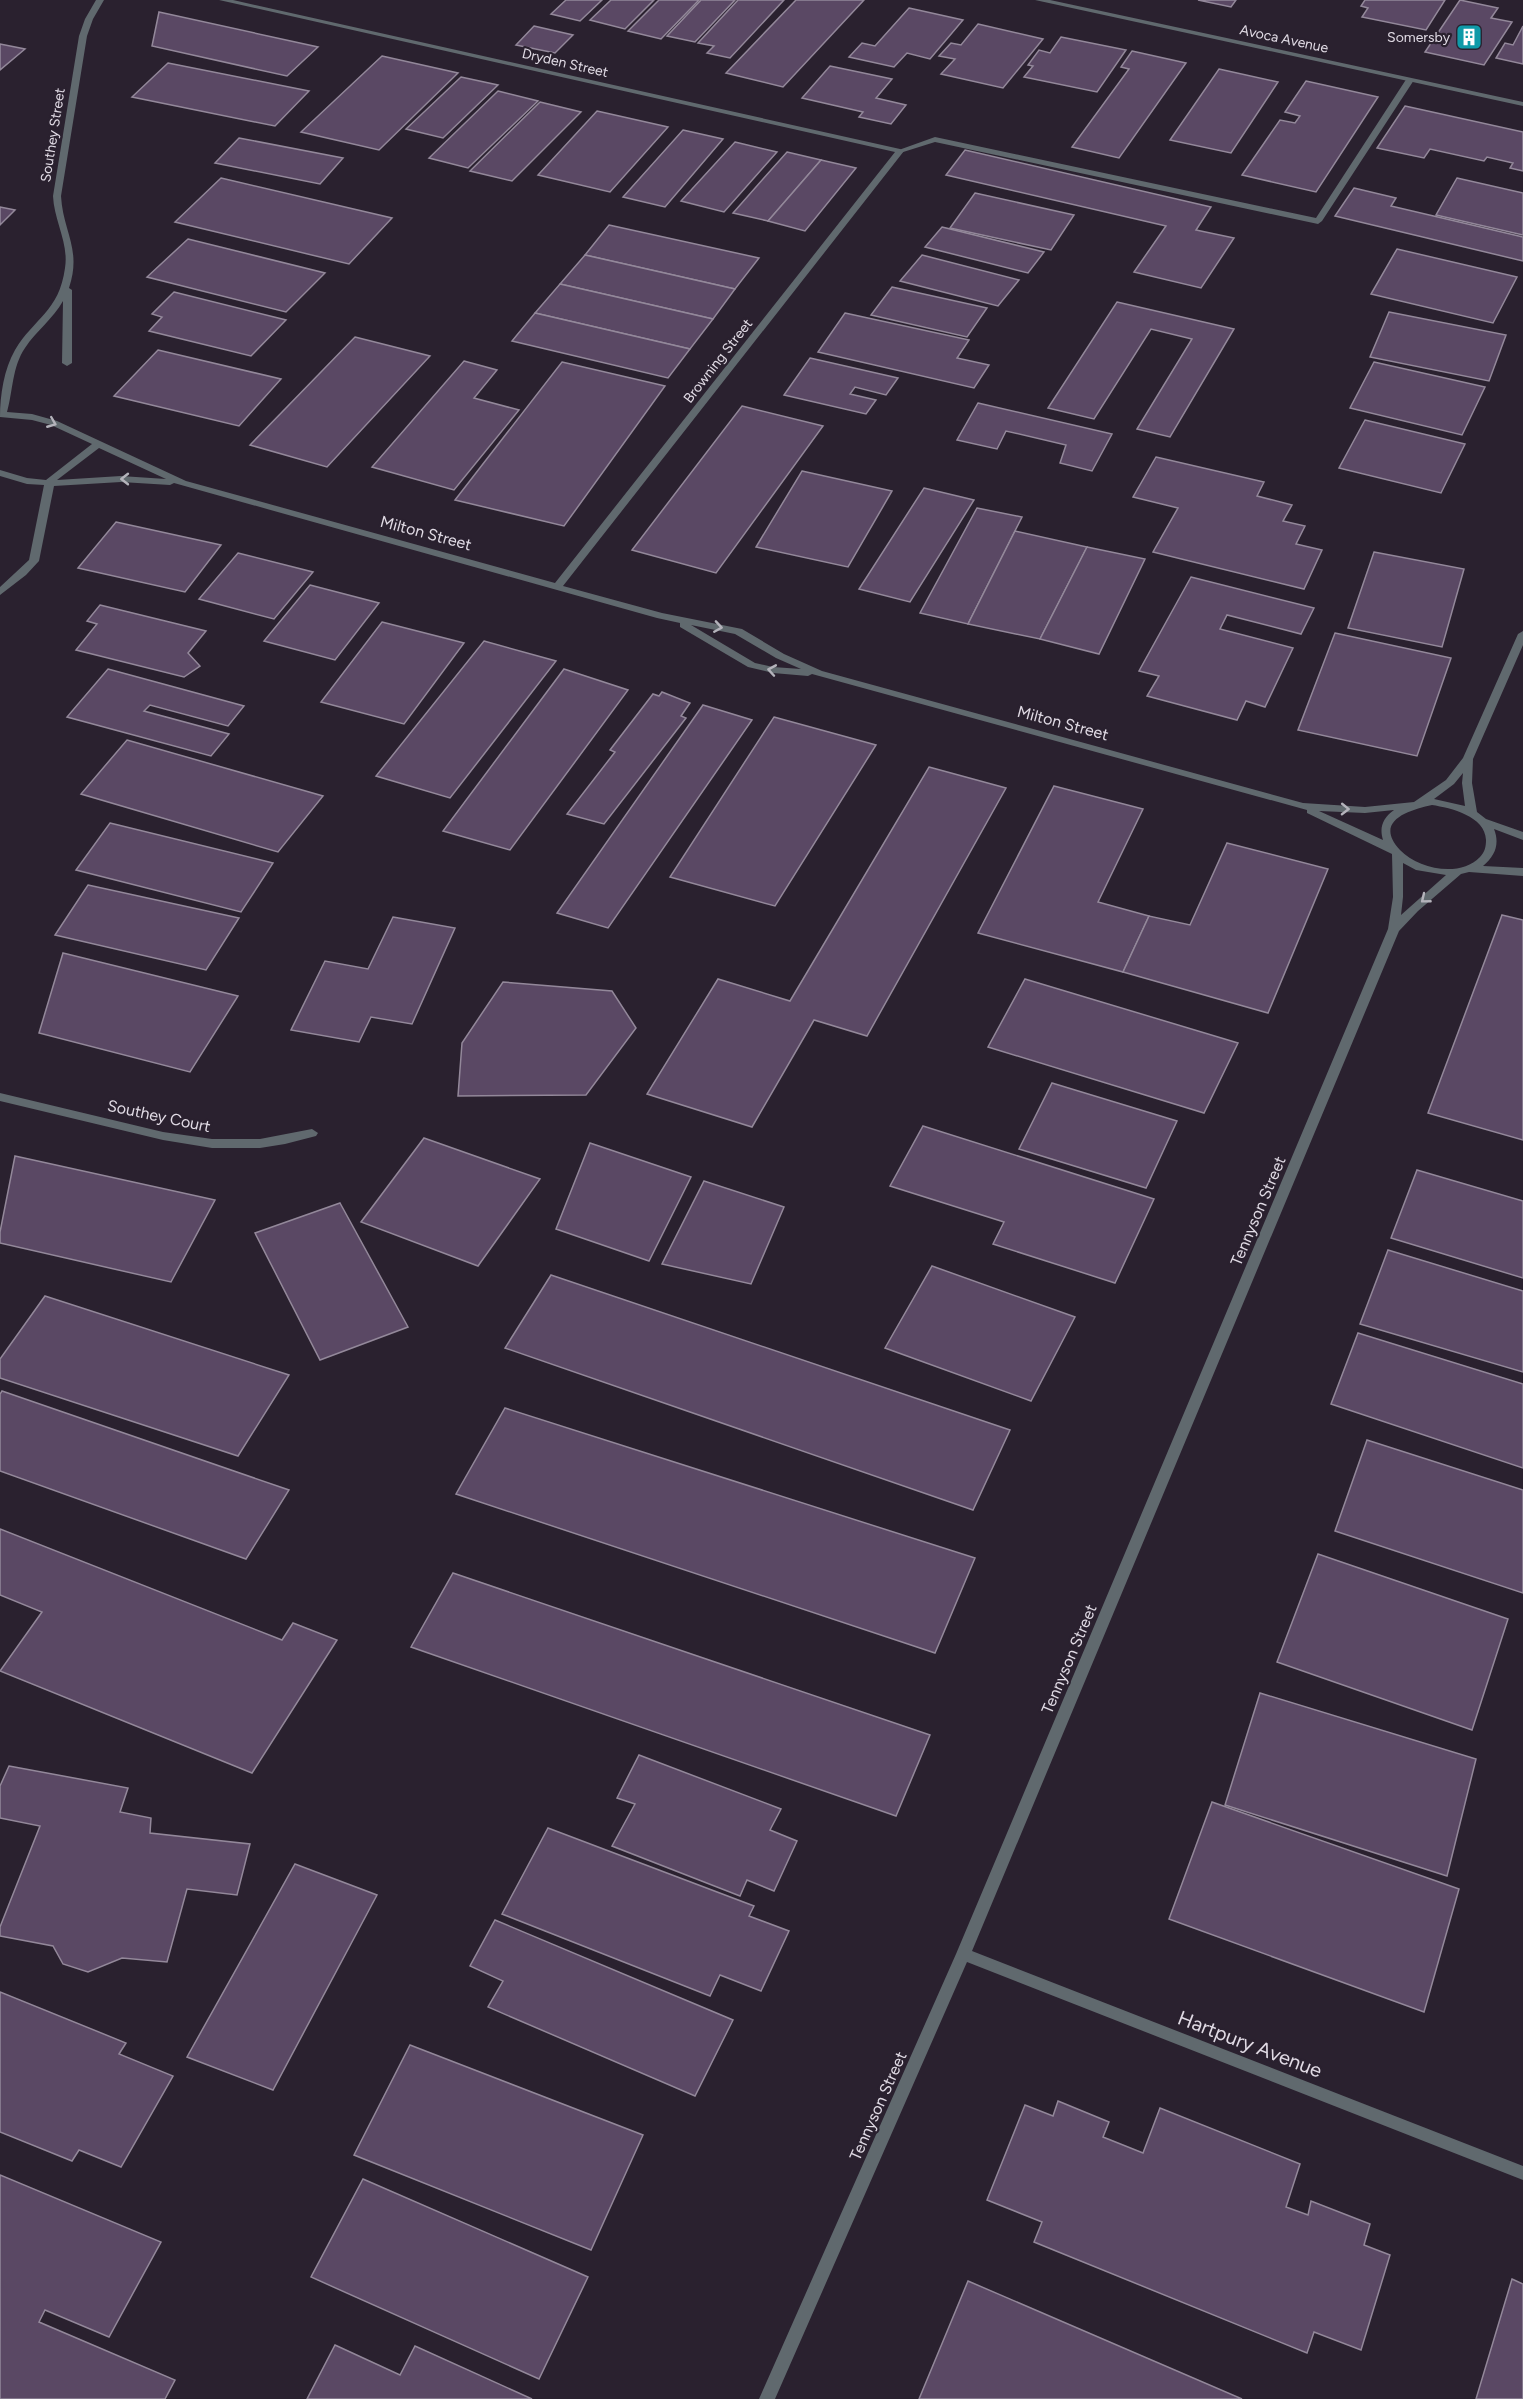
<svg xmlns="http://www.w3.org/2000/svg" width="1523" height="2399" font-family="Figtree,sans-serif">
<rect width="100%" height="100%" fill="#2a212f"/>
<g fill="#5a4864" stroke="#93889a" stroke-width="1.5">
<polygon points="566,0 602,0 580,21 551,14"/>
<polygon points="611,0 654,0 625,29 590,20"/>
<polygon points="659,0 699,0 661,39 628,31"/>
<polygon points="701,0 735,0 695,42 667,36"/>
<polygon points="738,0 784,0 730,58 707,53 714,46 698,43"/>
<polygon points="796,0 864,0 783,87 726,73"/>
<polygon points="1198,0 1236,0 1231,7"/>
<polygon points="1365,0 1445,0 1426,30 1362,17 1368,8 1361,6"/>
<polygon points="1460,0 1498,8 1491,18 1512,22 1484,65 1425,52"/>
<polygon points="909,8 963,20 930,59 907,53 894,67 849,57 862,43 875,46"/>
<polygon points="159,12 318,47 287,76 152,46"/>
<polygon points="978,24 1043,39 1003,88 941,74 955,59 939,56 951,43 961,45"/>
<polygon points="534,26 573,35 555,53 516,45"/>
<polygon points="1523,26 1523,64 1496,58 1505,43 1513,45"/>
<polygon points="1061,37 1126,50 1097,92 1024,77 1033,66 1028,65 1039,50 1050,53"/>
<polygon points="0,44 25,49 0,70"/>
<polygon points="1132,51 1186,63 1119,158 1072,147 1129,69 1121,67"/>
<polygon points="382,56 458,73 379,150 301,132"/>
<polygon points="168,63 309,91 275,126 132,97"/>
<polygon points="830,66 892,79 876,98 906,105 891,124 859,117 863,112 802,98"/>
<polygon points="1219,69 1278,82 1231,153 1170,140"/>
<polygon points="461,77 498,85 443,138 406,129"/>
<polygon points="1306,81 1378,97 1316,192 1242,175 1280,120 1295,123 1300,116 1285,112"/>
<polygon points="498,91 538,101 468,168 429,158"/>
<polygon points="540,102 581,112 512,181 470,171"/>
<polygon points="1405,106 1523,132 1523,171 1510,168 1513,163 1487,157 1484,161 1430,149 1424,158 1377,148"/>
<polygon points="597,111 668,127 610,192 538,175"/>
<polygon points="683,130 723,139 665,207 623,197"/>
<polygon points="239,138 343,158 320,184 215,163"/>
<polygon points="735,142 777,152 724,212 681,201"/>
<polygon points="965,150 1211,207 1196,230 1234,238 1201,288 1134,272 1166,226 946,175"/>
<polygon points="787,152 821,160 768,221 733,213"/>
<polygon points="821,160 856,168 805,231 768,221"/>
<polygon points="221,178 392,218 349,264 175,222"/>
<polygon points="1457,178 1523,193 1523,235 1436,215"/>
<polygon points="1354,188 1396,198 1391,206 1523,237 1523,261 1335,216"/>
<polygon points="975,193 1074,215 1051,250 950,228"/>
<polygon points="0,207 15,210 0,225"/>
<polygon points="609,225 759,258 735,289 585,255"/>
<polygon points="942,227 1044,252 1028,273 925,247"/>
<polygon points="188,239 325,273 286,312 147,277"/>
<polygon points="1397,249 1517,277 1493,323 1371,294"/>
<polygon points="585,255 735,289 713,319 560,284"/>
<polygon points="922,255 1019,280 998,306 900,281"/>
<polygon points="560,284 713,319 690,349 535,313"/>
<polygon points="892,287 987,308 967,337 871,315"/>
<polygon points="174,292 286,320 251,356 149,331 162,317 152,314"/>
<polygon points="1117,302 1234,329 1170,437 1137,429 1192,339 1151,329 1094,419 1048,408"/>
<polygon points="1389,312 1506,335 1489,381 1370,357"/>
<polygon points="535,313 690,349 668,378 512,341"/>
<polygon points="845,313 969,340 957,358 989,365 974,388 818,352"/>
<polygon points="355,337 430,356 327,467 250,445"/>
<polygon points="158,350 281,379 239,426 114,396"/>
<polygon points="810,358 898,378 886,395 855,387 850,394 876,400 866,414 784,395"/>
<polygon points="464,361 497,370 474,398 519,410 454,490 372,467"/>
<polygon points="562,362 665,386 564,526 455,500"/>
<polygon points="1374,362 1485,387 1462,435 1350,408"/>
<polygon points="978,403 1112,434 1092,471 1060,463 1066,445 1006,431 997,449 957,440"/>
<polygon points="742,406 823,426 716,573 632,550"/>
<polygon points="1365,420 1465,444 1441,493 1339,468"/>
<polygon points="1156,457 1264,482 1257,496 1292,505 1283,521 1305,526 1296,544 1322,550 1304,589 1153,552 1178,508 1133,497"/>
<polygon points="802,471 892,491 848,567 756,547"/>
<polygon points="924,488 974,500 910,602 859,589"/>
<polygon points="977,508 1022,517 968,624 920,613"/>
<polygon points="116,522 221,545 185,592 78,568"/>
<polygon points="1015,531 1087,547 1040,639 968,624"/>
<polygon points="1087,547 1145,559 1099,654 1040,639"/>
<polygon points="1374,552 1464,569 1442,647 1348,628"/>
<polygon points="238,553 313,572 274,619 199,599"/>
<polygon points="1191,577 1314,608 1301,634 1227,615 1220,629 1293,648 1265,707 1246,701 1237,720 1147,696 1159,676 1139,671"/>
<polygon points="310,585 379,603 335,660 264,641"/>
<polygon points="100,605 206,631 188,653 200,666 184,677 76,650 97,624 87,621"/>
<polygon points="382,622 464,643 404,724 321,702"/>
<polygon points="1335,633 1451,658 1417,756 1298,730"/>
<polygon points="484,641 556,661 450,798 376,776"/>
<polygon points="108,669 244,706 228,726 150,705 144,711 229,734 211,756 67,717"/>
<polygon points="564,669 628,690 510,850 443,831"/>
<polygon points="662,692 690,703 681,716 686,718 604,824 567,814 615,752 610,750 653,694 659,696"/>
<polygon points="703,705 752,720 608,928 557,913"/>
<polygon points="774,717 876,745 775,906 670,877"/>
<polygon points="127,740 323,796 278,852 81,794"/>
<polygon points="929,767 1006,788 867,1036 814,1020 752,1127 647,1094 718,979 790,1001"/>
<polygon points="1054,786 1143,809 1098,902 1149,916 1123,972 978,933"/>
<polygon points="110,823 273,863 241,912 76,870"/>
<polygon points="1227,843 1328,869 1268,1013 1123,972 1149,916 1190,925"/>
<polygon points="88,885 239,918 206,970 55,935"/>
<polygon points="1502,915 1523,920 1523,1140 1428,1113"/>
<polygon points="393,917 455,928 412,1024 371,1017 359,1042 291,1030 325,961 368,969"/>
<polygon points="63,953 238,996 190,1072 39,1033"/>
<polygon points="1025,979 1238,1043 1204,1113 988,1047"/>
<polygon points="503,982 612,991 636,1028 586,1095 458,1096 462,1043"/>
<polygon points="1052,1083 1177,1121 1146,1188 1019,1149"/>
<polygon points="923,1126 1154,1199 1115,1283 993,1244 1004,1222 890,1186"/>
<polygon points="424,1138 540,1179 478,1266 361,1222"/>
<polygon points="590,1143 691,1177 649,1261 556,1229"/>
<polygon points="15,1156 215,1200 171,1282 0,1243 0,1232"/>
<polygon points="1417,1170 1523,1201 1523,1278 1391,1238"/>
<polygon points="704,1181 784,1207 751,1284 662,1264"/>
<polygon points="340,1203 408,1327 320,1360 255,1233"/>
<polygon points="1388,1250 1523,1291 1523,1372 1360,1324"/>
<polygon points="932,1266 1075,1317 1031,1401 885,1348"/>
<polygon points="551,1275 1010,1430 973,1510 505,1348"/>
<polygon points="45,1296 289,1375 238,1456 0,1378 0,1359"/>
<polygon points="1358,1333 1523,1384 1523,1468 1331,1404"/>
<polygon points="2,1391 289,1490 246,1559 0,1471 0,1394"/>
<polygon points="505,1408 975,1558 935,1653 456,1494"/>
<polygon points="1367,1440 1523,1490 1523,1593 1335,1531"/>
<polygon points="0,1529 282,1640 293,1623 337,1640 252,1773 0,1671 42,1612 0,1595"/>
<polygon points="1318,1554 1508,1619 1472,1730 1277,1662"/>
<polygon points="453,1573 930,1735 896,1816 411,1647"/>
<polygon points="1260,1693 1476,1759 1447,1876 1225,1805"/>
<polygon points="639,1755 781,1809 770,1830 797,1841 774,1891 747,1880 740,1896 612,1846 635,1804 617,1798"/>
<polygon points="9,1766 128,1788 120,1812 151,1818 150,1833 250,1844 237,1895 187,1889 167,1962 122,1958 88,1972 63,1964 53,1946 0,1936 0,1927 40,1826 0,1818 0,1786"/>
<polygon points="1212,1802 1459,1889 1424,2012 1169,1919"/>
<polygon points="548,1828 754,1906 749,1916 789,1931 761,1991 720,1975 710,1996 502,1914"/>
<polygon points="295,1864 377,1895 273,2090 187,2057"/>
<polygon points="495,1920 733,2020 695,2096 488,2007 503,1981 470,1966"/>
<polygon points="0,1992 126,2043 119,2054 173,2076 121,2167 79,2150 72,2161 0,2132"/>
<polygon points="410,2045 643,2135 591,2250 354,2155"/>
<polygon points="1058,2101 1109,2122 1103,2137 1143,2153 1160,2108 1300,2164 1286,2207 1308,2215 1311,2201 1370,2224 1364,2245 1390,2255 1361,2350 1314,2332 1307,2353 1034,2242 1042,2222 987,2200 1025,2105 1053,2116"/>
<polygon points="0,2175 161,2242 109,2337 45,2310 39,2322 175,2380 165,2399 0,2399"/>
<polygon points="363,2179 588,2277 539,2379 311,2277"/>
<polygon points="1512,2279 1523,2284 1523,2399 1476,2399"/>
<polygon points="968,2281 1242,2399 919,2399"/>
<polygon points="335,2345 400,2375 415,2346 532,2399 307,2399"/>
</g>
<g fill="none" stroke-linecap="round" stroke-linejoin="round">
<polygon fill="#60696e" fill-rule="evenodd" points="1407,78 1414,80 1322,221 1318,224 935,142 900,153 896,151 935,137 1316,218"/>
<g fill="#60696e" fill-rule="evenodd">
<path d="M96 0H104L93 19 87 36 61 196C63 232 82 249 69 288L72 290V363L67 366 62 363 63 301C53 319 36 331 25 348 12 367 13 391 7 412L32 414 57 421 186 481 555 583 895 152 219 0H233L900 149 904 151 563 586 662 613 742 629 784 654 822 671 1303 803 1365 807 1414 802 1446 780 1463 758 1518 634 1523 631V645L1473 759 1472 783 1477 812 1486 819 1523 832V840L1494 829C1500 844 1495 856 1483 866L1523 868V876L1469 872 1461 874 1418 911 1399 931 972 1951 1523 2166V2180L967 1962 775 2399H759L956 1954 1388 929 1393 897 1392 854 1307 813V810L812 674 808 676 773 673 748 667 680 627V623L657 618 174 483 170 485 121 482 54 486 39 561 26 575 0 595V587L29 560 44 485 27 484 0 476V470L27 478 46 480 92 444 51 425 32 420 0 417C0 395 4 369 15 350 34 318 59 312 65 268 69 243 54 221 53 196L79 36 85 19ZM99 448 166 479 121 476 57 480ZM691 625 735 634 776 658 801 669 773 667 755 663ZM1463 773 1462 783 1465 806 1434 799 1454 784ZM1432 805C1451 808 1485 816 1486 840 1486 846 1485 852 1480 857 1460 878 1418 869 1400 850 1373 821 1409 810 1432 805ZM1394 810C1383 818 1379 827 1383 840L1319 811 1365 813ZM1403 863 1416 870 1446 875 1401 915 1403 897Z"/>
<polygon points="1035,0 1050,0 1523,102 1523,106"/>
<polygon points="0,1093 163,1132 212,1139 260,1139 312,1129 318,1133 316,1136 285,1144 260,1148 212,1148 163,1140 0,1101"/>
</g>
</g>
<defs><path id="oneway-chevron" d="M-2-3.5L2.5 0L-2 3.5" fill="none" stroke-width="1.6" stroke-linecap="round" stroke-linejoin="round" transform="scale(1.5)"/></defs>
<g stroke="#b4b3bb">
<use href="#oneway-chevron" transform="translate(52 423) rotate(22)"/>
<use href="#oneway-chevron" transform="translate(125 479) rotate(-180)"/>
<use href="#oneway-chevron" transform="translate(718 627) rotate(9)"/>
<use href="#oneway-chevron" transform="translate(772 670) rotate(-170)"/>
<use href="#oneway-chevron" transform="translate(1345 809) rotate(1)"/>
<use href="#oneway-chevron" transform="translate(1425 899) rotate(141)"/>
</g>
<defs>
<symbol id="building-square" viewBox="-11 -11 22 22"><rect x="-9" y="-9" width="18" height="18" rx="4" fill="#0f9aa8" stroke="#2a212f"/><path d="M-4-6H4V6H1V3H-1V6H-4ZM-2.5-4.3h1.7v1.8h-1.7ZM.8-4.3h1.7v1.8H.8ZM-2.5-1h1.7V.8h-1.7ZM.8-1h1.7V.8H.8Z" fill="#fff"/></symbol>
</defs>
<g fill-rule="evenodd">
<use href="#building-square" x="1454" y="22" width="30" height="30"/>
</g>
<g text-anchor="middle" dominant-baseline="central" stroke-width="4.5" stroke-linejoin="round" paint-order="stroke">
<g font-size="14" fill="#e1dbe5" stroke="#2a212f" text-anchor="end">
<text x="1450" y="37">Somersby</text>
</g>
<g font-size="14" fill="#e1dbe5" stroke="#2a212f">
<text transform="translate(1284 39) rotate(12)">Avoca Avenue</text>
<text transform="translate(565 63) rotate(13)">Dryden Street</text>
<text transform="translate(53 135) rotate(-81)">Southey Street</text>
<text transform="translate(718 361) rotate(-52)">Browning Street</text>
</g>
<g font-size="16" fill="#e1dbe5" stroke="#2a212f">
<text transform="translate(426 533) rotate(15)">Milton Street</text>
<text transform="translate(1063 723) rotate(15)">Milton Street</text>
<text transform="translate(159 1116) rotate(12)">Southey Court</text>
<text transform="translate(1258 1211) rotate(-67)">Tennyson Street</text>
<text transform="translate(1069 1659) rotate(-67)">Tennyson Street</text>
<text transform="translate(878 2106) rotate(-66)">Tennyson Street</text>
</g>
<g font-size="20" fill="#e1dbe5" stroke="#2a212f">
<text transform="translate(1250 2044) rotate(21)">Hartpury Avenue</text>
</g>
</g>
</svg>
